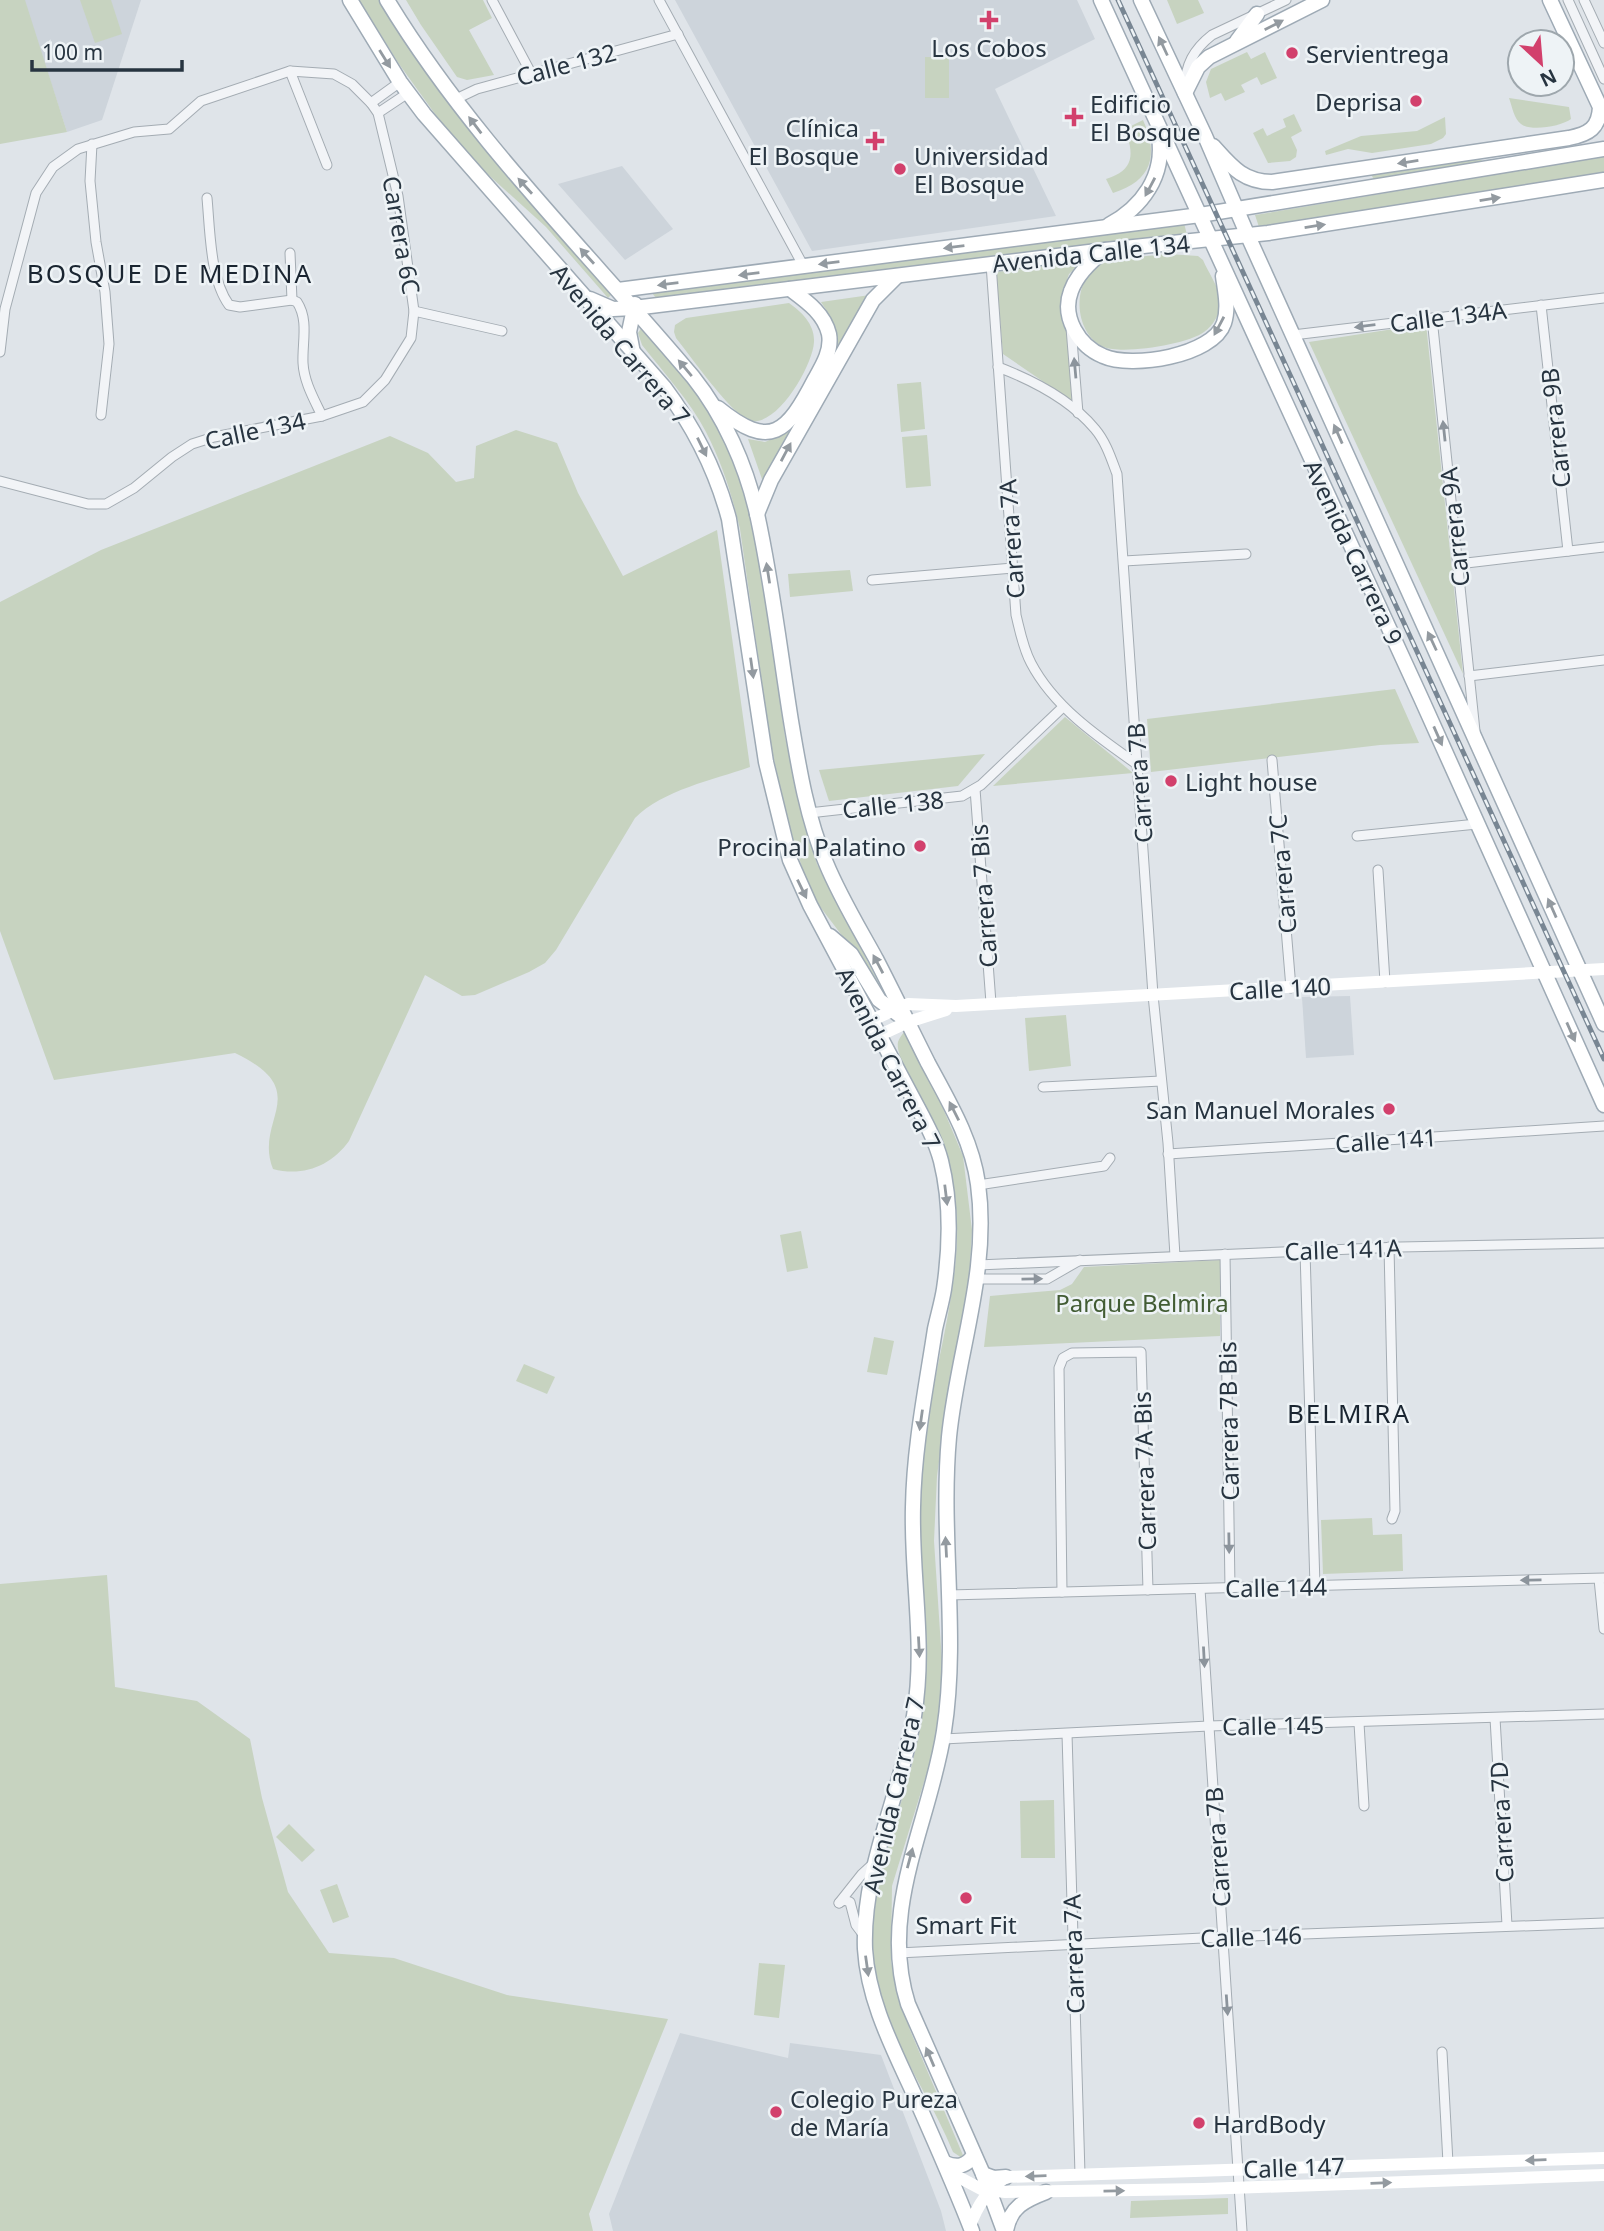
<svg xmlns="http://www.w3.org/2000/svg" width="1604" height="2231" font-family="'Noto Sans',sans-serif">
<rect width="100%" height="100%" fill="#dfe4e9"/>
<g fill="#cdd4db">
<polygon points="24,0 141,0 102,120 67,132"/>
<polygon points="675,0 1077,0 1095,39 995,89 1056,216 812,251"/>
<polygon points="622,166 673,229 625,260 558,184"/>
<polygon points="1350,996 1354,1055 1306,1058 1302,997"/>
<polygon points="680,2033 788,2058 790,2043 881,2055 941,2211 946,2231 613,2231 609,2214"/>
</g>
<g fill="#c7d3c0">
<polygon points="0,0 25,0 67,132 0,144"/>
<polygon points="80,0 111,0 122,34 95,43"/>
<polygon points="359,0 382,0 612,294 608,298 546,227 461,150 399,64"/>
<polygon points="406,0 483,0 492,18 469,30 494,75 467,80 457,77 421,25"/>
<polygon points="1167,0 1198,0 1204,13 1177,24"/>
<polygon points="1247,52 1251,59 1265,52 1277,78 1261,85 1257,77 1241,85 1245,92 1225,101 1221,93 1210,98 1206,82 1211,69"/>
<rect x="925" y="57" width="24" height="41"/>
<path d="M1509 98 1569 107 1571 119C1562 126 1531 132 1521 124 1514 119 1512 106 1509 98Z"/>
<polygon points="1294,114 1302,131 1291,137 1297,150 1296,157 1290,161 1268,163 1253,133 1263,128 1267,136 1286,127 1283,119"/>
<polygon points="1445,117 1446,134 1443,138 1431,144 1372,153 1348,149 1326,155 1325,151 1361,136 1417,131"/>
<path d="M1143 120C1159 155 1152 181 1113 193L1106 179C1135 170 1134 154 1125 129Z"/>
<polygon points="1474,156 1484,162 1374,180 1370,172"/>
<polygon points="1604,156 1604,176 1260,230 1255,215"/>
<polygon points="1184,223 1187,235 657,299 651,292"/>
<path d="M1168 254 1198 256 1203 260C1208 272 1219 287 1220 300 1222 312 1213 326 1204 332 1188 344 1123 355 1104 347 1073 334 1070 276 1104 263 1119 257 1151 256 1168 254Z"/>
<polygon points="1083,261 1069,274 1064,288 1073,402 1003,354 996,272"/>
<path d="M870 295 834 352C836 332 833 319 821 302Z"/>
<path d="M789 303C802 312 815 325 814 342 813 365 778 426 751 421 734 418 689 354 676 338L674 332 675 325 686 318Z"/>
<polygon points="1426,324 1463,674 1309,342"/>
<path d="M642 327 707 405 738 467 749 506 765 593 785 737 804 822 817 864 887 999 882 995 856 954 818 904 805 876 789 828 771 746 740 529C732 495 722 463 706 432 690 401 664 373 642 345L638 333Z"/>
<polygon points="921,382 925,429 901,432 897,384"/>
<path d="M516 430 557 443 578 493 623 576 717 530 750 767C713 780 663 790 635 818L556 950 545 963 529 972 475 995 462 996 425 975 349 1141C331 1166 303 1177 273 1169 253 1119 316 1092 235 1053L54 1080 0 931V602L101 550 390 436 428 453 456 482 474 478 476 446Z"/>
<polygon points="792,430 763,482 748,439 765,442"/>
<polygon points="927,435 931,486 906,488 902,437"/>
<polygon points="850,570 853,591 790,597 788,574"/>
<polygon points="1395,689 1419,743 1380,745 1151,772 1147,719"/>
<polygon points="1065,717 1133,773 993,786"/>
<polygon points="985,754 958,786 829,801 819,770"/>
<polygon points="1066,1015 1071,1066 1029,1071 1025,1018"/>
<path d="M904 1032 942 1106 963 1156 972 1230 969 1286 947 1404 937 1476 934 1541 943 1677 939 1724 928 1769 892 1886 891 1962 899 1996 910 2030 965 2160 953 2152C929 2093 888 2040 876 1976 860 1887 909 1806 921 1720 932 1637 914 1553 921 1470 927 1398 950 1327 956 1257 959 1223 956 1186 946 1153 939 1128 894 1062 898 1042 899 1038 902 1035 904 1032Z"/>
<polygon points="801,1231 808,1268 787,1272 780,1235"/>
<polygon points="1220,1260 1220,1336 984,1347 990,1296 1060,1290 1072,1284 1084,1267"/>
<polygon points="874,1337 894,1341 887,1375 867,1372"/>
<polygon points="524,1364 555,1377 547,1394 516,1381"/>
<polygon points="1372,1518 1373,1535 1402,1534 1403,1571 1323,1574 1321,1520"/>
<polygon points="107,1575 115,1687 197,1701 250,1739 262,1798 288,1892 329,1953 394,1958 507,1995 668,2019 589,2214 593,2231 0,2231 0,1584"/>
<polygon points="1054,1800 1055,1858 1021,1858 1020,1801"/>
<polygon points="289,1824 315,1850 302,1862 276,1837"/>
<polygon points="337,1884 349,1917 333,1923 320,1890"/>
<polygon points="759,1963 785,1965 779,2018 754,2015"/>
<polygon points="1228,2198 1228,2214 1130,2218 1131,2201"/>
</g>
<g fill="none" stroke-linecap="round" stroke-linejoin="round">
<defs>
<g id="street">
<polyline points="492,0 531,73"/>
<polyline points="659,0 804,267"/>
<polyline points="1568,0 1604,79"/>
<polyline points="1584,0 1604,43"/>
<polyline points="290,71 327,165"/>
<path d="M1185 88C1185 65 1194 49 1212 35L1286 0"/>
<polyline points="456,99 477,89 678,34"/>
<polyline points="371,103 400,82"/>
<polyline points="378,113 408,93"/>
<polyline points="92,144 90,181 96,242 105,292 109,344 101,415"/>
<path d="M207 198C210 230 210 279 229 305L240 307 292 300"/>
<polyline points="290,253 292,300"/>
<path d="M991 264 1016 615C1020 631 1023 648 1031 663 1054 707 1098 737 1138 765"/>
<path d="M292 300 297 302C309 320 302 343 303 363 304 382 314 399 322 416"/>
<polyline points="1541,305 1568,551"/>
<polyline points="414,311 502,331"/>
<polyline points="1432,318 1475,731"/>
<polyline points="1071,328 1078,413"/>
<polyline points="1293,335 1604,298"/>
<polyline points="0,352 5,309 36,193 53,167 78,149 134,132 169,129 201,101 290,71 334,74 352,84 371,103 378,113 398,196 414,311 411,338 385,380 363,402 322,416 214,437 192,444 172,457 134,488 106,504 88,504 0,481"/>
<path d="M998 367C1032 380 1071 400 1095 429 1106 442 1111 458 1117 474L1153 995 1168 1143 1175 1256"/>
<polyline points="1124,561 1246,554"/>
<polyline points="1458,564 1604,547"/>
<polyline points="872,580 1013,568"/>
<polyline points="1469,676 1604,660"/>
<polyline points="1272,760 1291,988"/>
<polyline points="975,789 991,1003"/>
<polyline points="809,813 962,796 981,785 1063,707"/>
<polyline points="1357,836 1477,824"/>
<polyline points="1378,870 1385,982"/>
<polyline points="1043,1087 1161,1081"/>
<polyline points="1168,1154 1604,1126"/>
<polyline points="978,1185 1104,1166 1110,1158"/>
<polyline points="1389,1247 1395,1511 1392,1519"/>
<polyline points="1305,1251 1315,1586"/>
<polyline points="1225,1254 1230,1588"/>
<polyline points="978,1265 1400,1247 1604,1243"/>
<polyline points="977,1279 1047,1279 1080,1260"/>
<polyline points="1599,1579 1604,1629"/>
<polyline points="1200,1589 1242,2231"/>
<polyline points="1062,1592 1059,1368 1063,1358 1072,1353 1141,1352 1148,1590"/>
<polyline points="948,1595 1604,1578"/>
<polyline points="1495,1718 1507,1925"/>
<polyline points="1359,1723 1364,1806"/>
<polyline points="1067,1734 1080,2174"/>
<polyline points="943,1739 1209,1726 1604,1714"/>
<polyline points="839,1903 862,1874 875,1862"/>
<polyline points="839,1903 844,1900 850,1902 856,1925 865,1937"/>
<polyline points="898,1953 1223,1937 1604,1923"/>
<polyline points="1442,2052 1448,2163"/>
</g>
<g id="primary">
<path d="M350 0 400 82 424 114 664 387C694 427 716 470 729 519L766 762 790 860 810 905 918 1108C927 1125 936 1142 941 1161 951 1201 950 1248 944 1289 942 1302 938 1315 935 1329 926 1388 914 1447 913 1507 911 1578 926 1645 914 1716 901 1794 862 1868 865 1949 868 2000 892 2046 913 2092 933 2138 954 2184 972 2231"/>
<path d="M387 0C471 139 589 253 693 377 724 416 746 465 757 514 772 582 780 652 791 721 799 769 807 818 826 863 840 897 859 928 876 959 894 994 911 1029 928 1063 949 1102 972 1140 978 1184 990 1271 957 1353 949 1437 940 1536 959 1634 944 1731 930 1823 878 1909 908 2004L983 2174 1004 2231"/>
<polyline points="1101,0 1421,698 1604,1105"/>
<polyline points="1141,0 1205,136 1248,236 1604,1024"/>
<polyline points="1237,41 1257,14"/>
<polyline points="1185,93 1198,67 1209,57 1322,0"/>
<path d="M1213 146C1231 166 1243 182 1272 182L1569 138C1589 134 1599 128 1600 107L1550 0"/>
<path d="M1109 225C1142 207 1165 176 1159 137"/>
<path d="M1105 250C1091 261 1077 274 1071 291 1061 317 1079 346 1103 356 1131 369 1213 356 1224 323 1229 308 1225 291 1223 276"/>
<polyline points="618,290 1200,215 1604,149"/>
<polyline points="590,299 613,309 634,308 1105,250 1268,233 1604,180"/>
<polyline points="633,353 629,332 635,304"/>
<path d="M718 408C771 451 787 433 815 379 823 365 832 350 829 334 824 313 806 301 790 289"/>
<polyline points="757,514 771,480 873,300 897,276"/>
<polyline points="830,936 851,954 879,1000 907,1021"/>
<path d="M945 2163C957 2168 966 2167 974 2155"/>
<polyline points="983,2174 994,2178 1006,2177"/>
<path d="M1006 2231C1010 2207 1025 2200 1046 2192"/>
</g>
</defs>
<use href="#street" stroke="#a4acb3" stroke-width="11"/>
<use href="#primary" stroke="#9eaab5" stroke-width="17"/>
<use href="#street" stroke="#f2f4f7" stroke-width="9"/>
<g stroke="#fff" stroke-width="12">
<polyline points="872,1020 908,1004 956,1006 1604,969"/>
<polyline points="880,1035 908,1022 946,1010"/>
<polyline points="949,2172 981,2189 1005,2192 1203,2189 1604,2175"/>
<path d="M970 2226C977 2206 988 2189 1006 2177L1604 2158"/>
</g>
<use href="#primary" stroke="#fff" stroke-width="14"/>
<defs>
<polyline id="rail" points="1118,0 1604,1059"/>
</defs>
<use href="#rail" stroke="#788693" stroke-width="5"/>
<use href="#rail" stroke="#eef3f6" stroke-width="2.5" stroke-dasharray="8" stroke-linecap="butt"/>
</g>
<defs><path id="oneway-solid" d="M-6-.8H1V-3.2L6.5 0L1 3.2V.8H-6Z" transform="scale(1.75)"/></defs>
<g fill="#939aa0">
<use href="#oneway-solid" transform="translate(1274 25) rotate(-27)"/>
<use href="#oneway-solid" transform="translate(1163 46) rotate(-115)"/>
<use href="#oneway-solid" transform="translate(385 59) rotate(58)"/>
<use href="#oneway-solid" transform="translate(475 125) rotate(-127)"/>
<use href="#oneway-solid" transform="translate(1408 162) rotate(171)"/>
<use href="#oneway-solid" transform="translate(525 186) rotate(-132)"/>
<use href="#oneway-solid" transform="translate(1150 187) rotate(118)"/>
<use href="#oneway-solid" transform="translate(1490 199) rotate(-9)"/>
<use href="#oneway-solid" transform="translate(1315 226) rotate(-9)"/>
<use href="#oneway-solid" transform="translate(954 247) rotate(173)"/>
<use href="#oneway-solid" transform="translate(587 256) rotate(-132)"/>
<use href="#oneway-solid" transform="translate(829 263) rotate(173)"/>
<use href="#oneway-solid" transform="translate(749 274) rotate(173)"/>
<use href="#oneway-solid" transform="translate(668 284) rotate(173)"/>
<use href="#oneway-solid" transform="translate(1219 326) rotate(118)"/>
<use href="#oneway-solid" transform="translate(685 368) rotate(-130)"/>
<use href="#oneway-solid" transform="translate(1338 434) rotate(-114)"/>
<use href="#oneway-solid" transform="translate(702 447) rotate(64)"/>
<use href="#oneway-solid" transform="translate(786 452) rotate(-62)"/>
<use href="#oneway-solid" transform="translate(768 573) rotate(-99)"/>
<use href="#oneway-solid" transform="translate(1432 641) rotate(-115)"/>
<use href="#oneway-solid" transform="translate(752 668) rotate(82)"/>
<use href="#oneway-solid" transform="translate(1438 736) rotate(66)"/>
<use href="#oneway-solid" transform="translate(802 889) rotate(64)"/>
<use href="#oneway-solid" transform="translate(1552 908) rotate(-114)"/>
<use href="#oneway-solid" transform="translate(878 964) rotate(-118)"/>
<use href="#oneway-solid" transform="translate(1571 1032) rotate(66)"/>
<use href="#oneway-solid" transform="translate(954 1111) rotate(-117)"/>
<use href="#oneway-solid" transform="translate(946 1195) rotate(83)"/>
<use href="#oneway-solid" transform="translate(921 1420) rotate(98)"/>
<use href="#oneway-solid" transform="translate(946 1547) rotate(-93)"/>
<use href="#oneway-solid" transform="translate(919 1647) rotate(87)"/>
<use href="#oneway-solid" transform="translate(910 1858) rotate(-75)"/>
<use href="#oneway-solid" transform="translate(867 1966) rotate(82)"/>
<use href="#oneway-solid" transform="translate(930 2057) rotate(-113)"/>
<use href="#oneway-solid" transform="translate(1536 2160) rotate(178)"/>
<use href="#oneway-solid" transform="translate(1036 2176) rotate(178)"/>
<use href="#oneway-solid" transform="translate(1381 2183) rotate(-2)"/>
<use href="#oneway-solid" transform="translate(1114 2191) rotate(-1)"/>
</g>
<g fill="#8c949c">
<use href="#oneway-solid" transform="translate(1365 326) rotate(173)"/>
<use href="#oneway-solid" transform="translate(1075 368) rotate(-95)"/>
<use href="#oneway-solid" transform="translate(1444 431) rotate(-96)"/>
<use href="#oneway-solid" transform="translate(1032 1279) rotate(-1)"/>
<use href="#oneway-solid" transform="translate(1229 1543) rotate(89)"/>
<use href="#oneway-solid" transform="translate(1531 1580) rotate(179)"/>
<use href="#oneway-solid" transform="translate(1204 1657) rotate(87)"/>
<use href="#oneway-solid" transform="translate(1227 2005) rotate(86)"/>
</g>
<g fill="#d2406c" stroke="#eef3f6" stroke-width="2.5">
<path d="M985.5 9.5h7v7h7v7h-7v7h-7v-7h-7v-7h7z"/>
<circle cx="1292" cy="53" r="7"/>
<circle cx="1416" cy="101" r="7"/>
<path d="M1070.5 106.5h7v7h7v7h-7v7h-7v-7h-7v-7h7z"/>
<path d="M871.5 130.5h7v7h7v7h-7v7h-7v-7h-7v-7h7z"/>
<circle cx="900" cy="169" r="7"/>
<circle cx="1171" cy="781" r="7"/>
<circle cx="920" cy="846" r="7"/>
<circle cx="1389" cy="1109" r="7"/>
<circle cx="966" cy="1898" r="7"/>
<circle cx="776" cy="2112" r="7"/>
<circle cx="1199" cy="2123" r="7"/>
</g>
<g text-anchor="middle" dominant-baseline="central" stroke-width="5" stroke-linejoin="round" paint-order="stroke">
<g font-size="24" fill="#273440" stroke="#eef3f6" text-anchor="start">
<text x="989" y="47" text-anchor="middle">Los Cobos</text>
<text x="1306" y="53">Servientrega</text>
<text x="1402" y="101" text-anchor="end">Deprisa</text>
<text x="1090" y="103">Edificio<tspan x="1090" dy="28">El Bosque</tspan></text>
<text x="859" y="127" text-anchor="end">Clínica<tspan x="859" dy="28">El Bosque</tspan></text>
<text x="914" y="155">Universidad<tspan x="914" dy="28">El Bosque</tspan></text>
<text x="1185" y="781">Light house</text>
<text x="906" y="846" text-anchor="end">Procinal Palatino</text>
<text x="1375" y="1109" text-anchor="end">San Manuel Morales</text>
<text x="966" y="1924" text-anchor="middle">Smart Fit</text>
<text x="790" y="2098">Colegio Pureza<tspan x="790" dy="28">de María</tspan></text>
<text x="1213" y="2123">HardBody</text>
</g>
<g font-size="24" fill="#273440" stroke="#eef3f6">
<text transform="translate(566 64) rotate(-15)">Calle 132</text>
<text transform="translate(402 235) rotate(80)">Carrera 6C</text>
<text transform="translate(1091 253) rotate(-6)">Avenida Calle 134</text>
<text transform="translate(1448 316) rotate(-7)">Calle 134A</text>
<text transform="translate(621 344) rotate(50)">Avenida Carrera 7</text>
<text transform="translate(1555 428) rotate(-96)">Carrera 9B</text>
<text transform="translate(255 430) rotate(-12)">Calle 134</text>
<text transform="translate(1454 527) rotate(-96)">Carrera 9A</text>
<text transform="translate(1011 539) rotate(-94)">Carrera 7A</text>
<text transform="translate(1354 552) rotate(65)">Avenida Carrera 9</text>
<text transform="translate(1139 783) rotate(-94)">Carrera 7B</text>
<text transform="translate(893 804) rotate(-6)">Calle 138</text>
<text transform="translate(1282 874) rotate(-95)">Carrera 7C</text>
<text transform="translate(983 896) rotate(-94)">Carrera 7 Bis</text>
<text transform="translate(1280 988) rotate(-3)">Calle 140</text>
<text transform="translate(889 1058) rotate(63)">Avenida Carrera 7</text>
<text transform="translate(1386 1140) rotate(-4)">Calle 141</text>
<text transform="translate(1343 1249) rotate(-2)">Calle 141A</text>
<text transform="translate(1228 1421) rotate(-91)">Carrera 7B Bis</text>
<text transform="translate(1144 1471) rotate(-92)">Carrera 7A Bis</text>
<text transform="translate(1276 1587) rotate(-1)">Calle 144</text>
<text transform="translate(1273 1725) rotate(-1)">Calle 145</text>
<text transform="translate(893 1795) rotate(-77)">Avenida Carrera 7</text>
<text transform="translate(1501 1822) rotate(-93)">Carrera 7D</text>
<text transform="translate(1217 1847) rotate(-94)">Carrera 7B</text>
<text transform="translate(1251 1936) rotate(-2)">Calle 146</text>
<text transform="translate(1073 1954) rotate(-92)">Carrera 7A</text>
<text transform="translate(1294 2167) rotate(-2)">Calle 147</text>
</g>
<g font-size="24" fill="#425c34" stroke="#eef3f6">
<text x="1142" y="1302">Parque Belmira</text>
</g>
<g font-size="26" letter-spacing="2" fill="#1a2531" stroke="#eef3f6">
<text x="170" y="273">BOSQUE DE MEDINA</text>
<text x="1349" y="1413">BELMIRA</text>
</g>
</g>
<g transform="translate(1541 63) rotate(154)"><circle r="33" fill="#eef3f6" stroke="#9ea7ad" stroke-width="2"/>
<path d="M0-5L12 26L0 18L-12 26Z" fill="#d2406c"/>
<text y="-10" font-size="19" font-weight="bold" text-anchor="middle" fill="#273440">N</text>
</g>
<path d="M32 60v10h150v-10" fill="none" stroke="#273440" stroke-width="3.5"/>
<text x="42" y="60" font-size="21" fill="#273440" stroke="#eef3f6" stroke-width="5" paint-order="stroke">100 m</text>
</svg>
